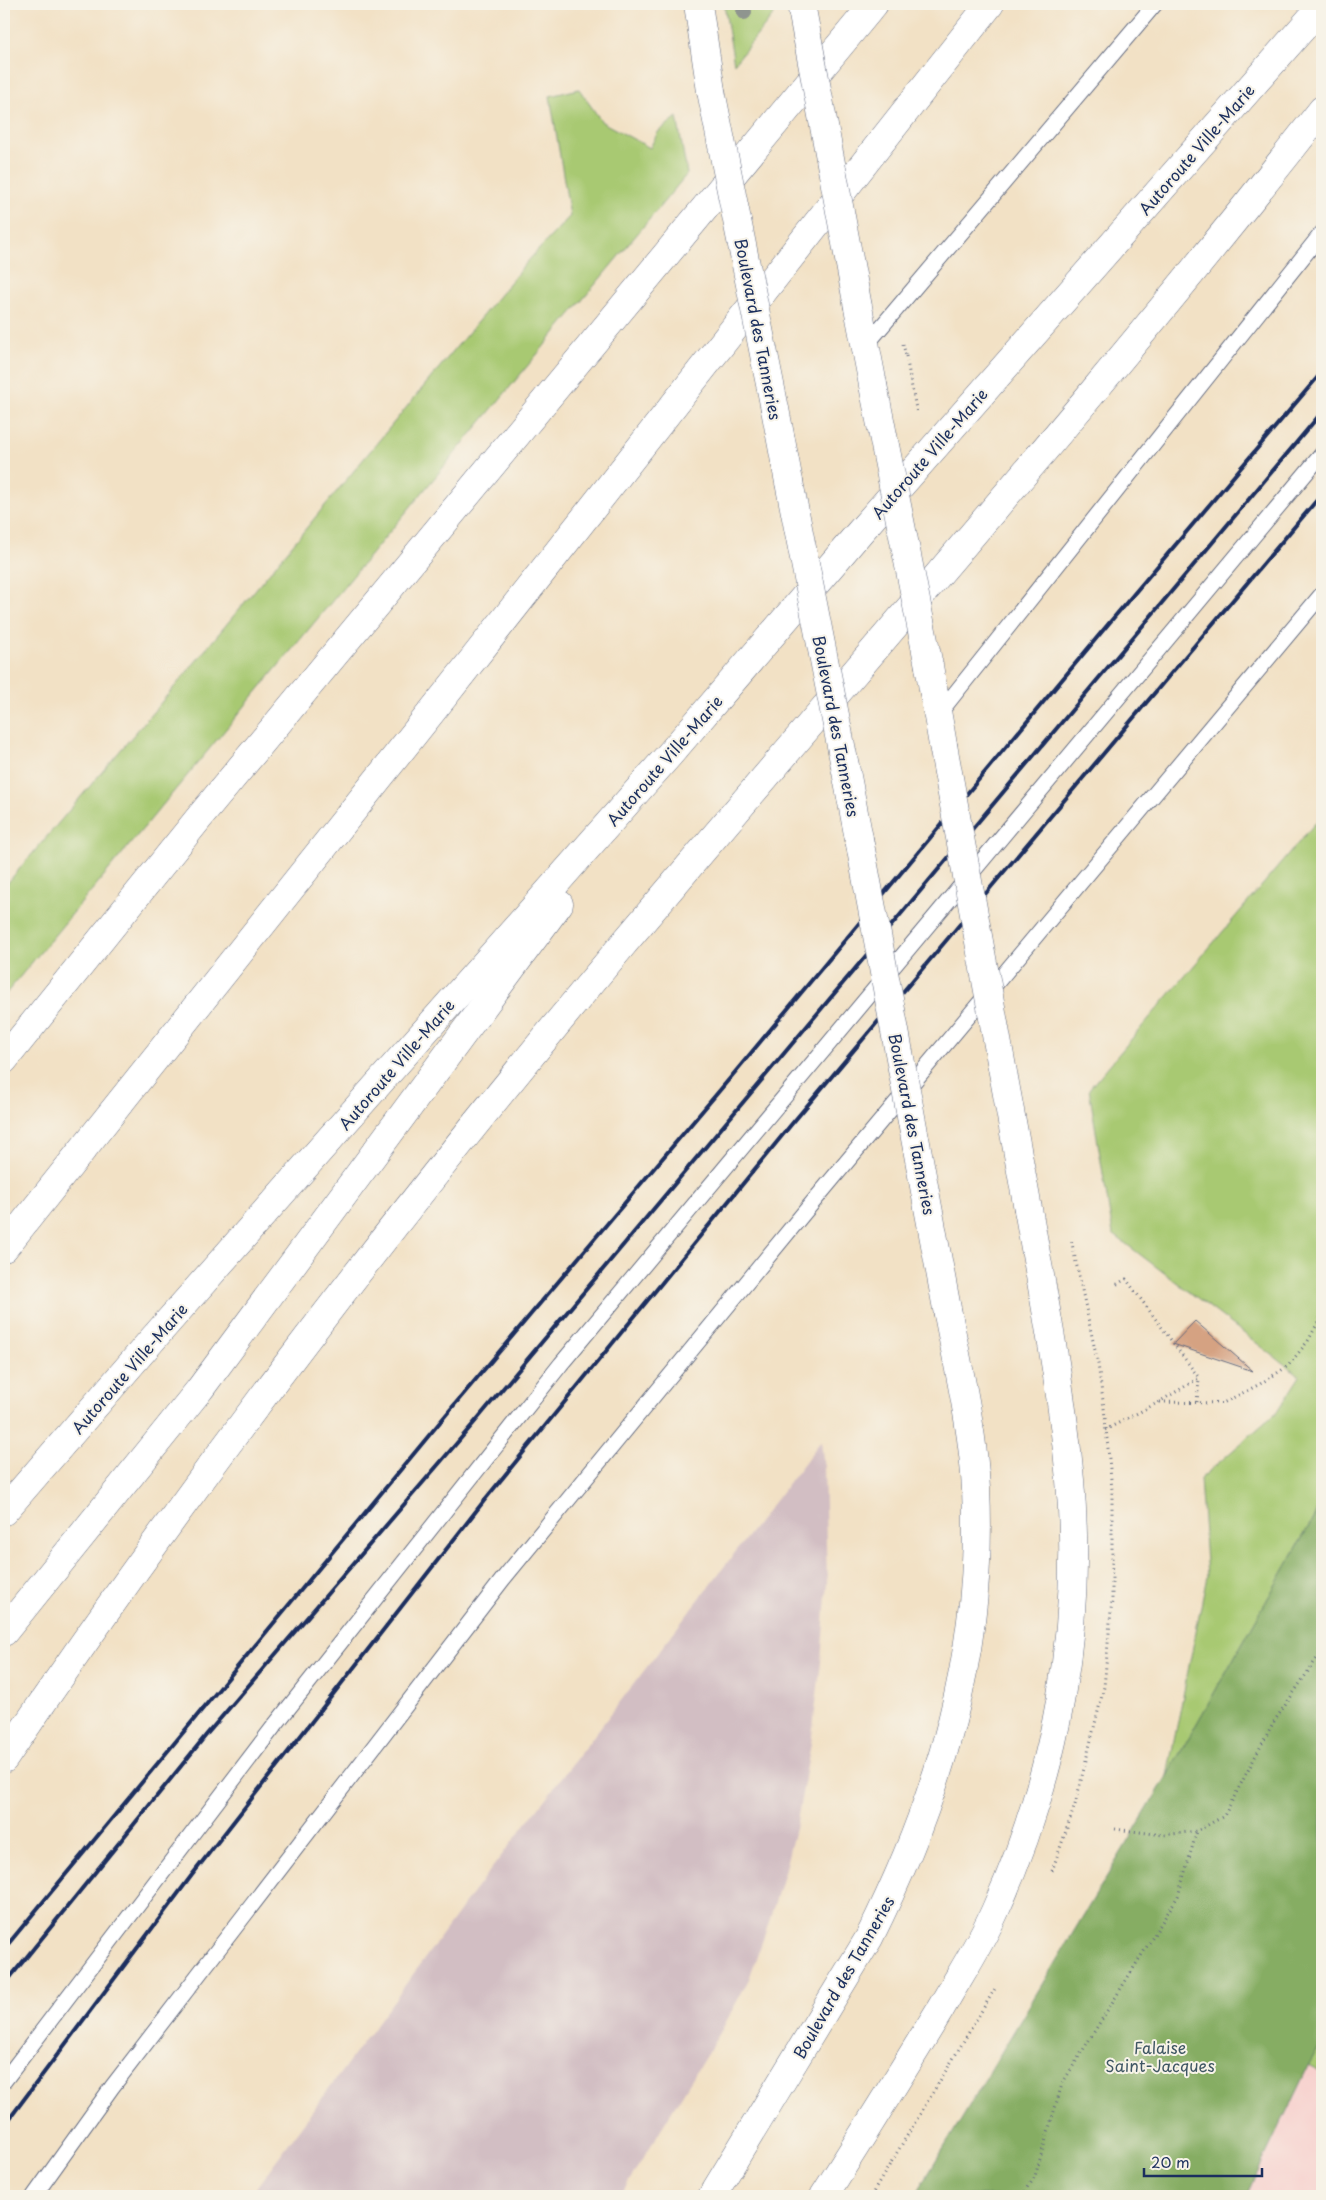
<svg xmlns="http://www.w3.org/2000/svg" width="1326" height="2200" font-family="'Playpen Sans',sans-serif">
<rect width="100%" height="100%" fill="#f7f3e8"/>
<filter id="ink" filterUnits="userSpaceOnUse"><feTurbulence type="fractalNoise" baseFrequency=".02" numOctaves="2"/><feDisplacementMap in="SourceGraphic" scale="10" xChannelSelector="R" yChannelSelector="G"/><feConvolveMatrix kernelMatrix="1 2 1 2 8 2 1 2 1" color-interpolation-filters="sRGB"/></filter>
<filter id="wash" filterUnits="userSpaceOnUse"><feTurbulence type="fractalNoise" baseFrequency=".0096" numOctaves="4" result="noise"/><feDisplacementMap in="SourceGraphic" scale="20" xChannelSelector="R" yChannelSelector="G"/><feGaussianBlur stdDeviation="1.12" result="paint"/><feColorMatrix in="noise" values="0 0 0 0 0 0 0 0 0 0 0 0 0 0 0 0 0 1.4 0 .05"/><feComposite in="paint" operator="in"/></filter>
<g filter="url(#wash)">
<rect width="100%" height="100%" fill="#f2e1c5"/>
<polygon fill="#f7d0cd" points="1308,2066 1322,2073 1322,2196 1246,2196"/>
<polygon fill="#d2bec3" points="821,1441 824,1468 827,1582 821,1662 811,1744 797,1821 784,1872 768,1925 749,1979 721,2031 620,2196 250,2196 475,1890"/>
<g fill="#a8c972" stroke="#627c68">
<polygon points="724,4 773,4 775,13 734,64"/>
<polygon points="579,89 602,122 650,148 658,132 677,117 687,174 4,996 4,887 182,678 527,262 570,216 550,96"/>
<polygon points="1322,815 1322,1503 1167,1776 1207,1576 1200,1479 1277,1412 1300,1376 1113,1234 1089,1089"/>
<polygon points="1322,2042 1322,2073 1308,2066"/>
</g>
<polygon fill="#86ad64" stroke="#506e61" points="1322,1503 1322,2042 1308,2067 1246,2196 915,2196 1167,1776"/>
<g id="blocks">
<polygon fill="#d5a282" points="1195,1321 1253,1371 1173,1344"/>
</g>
</g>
<g filter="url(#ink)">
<use href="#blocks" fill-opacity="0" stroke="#666d82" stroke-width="1"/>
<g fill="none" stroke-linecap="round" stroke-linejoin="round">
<defs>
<g id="service">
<polyline points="866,345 1155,4"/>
<polyline points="937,716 1322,233"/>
<polyline points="4,2081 275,1725 561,1364 1322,454"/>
<polyline points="34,2196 112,2087 503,1579 803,1214 1322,594"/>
</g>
<g id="secondary">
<polyline points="698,4 711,91"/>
<polyline points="858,307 873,385"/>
<polyline points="775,409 789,482"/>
<polyline points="929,666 943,745"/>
<polyline points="845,766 859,839"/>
<path d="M712 2196 869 1938C940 1796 984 1650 976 1489 973 1430 959 1371 948 1314"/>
<path d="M824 2196C863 2134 903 2071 941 2008 959 1976 980 1945 995 1911 1056 1777 1083 1627 1070 1480 1062 1389 1044 1299 1028 1209"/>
</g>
<g id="motorway">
<polyline points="4,1060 199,818 874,4"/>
<polyline points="4,1248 445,695 990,4"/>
<polyline points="4,1511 152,1340 670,754 859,533 1322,6"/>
<polyline points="4,1632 200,1389 559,904"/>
<path d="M4 1759C194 1478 402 1208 620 948 855 669 1097 397 1322 110"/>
</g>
</defs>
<use href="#service" stroke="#666d82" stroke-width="17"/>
<use href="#secondary" stroke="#666d82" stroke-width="29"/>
<use href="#motorway" stroke="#666d82" stroke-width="29"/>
<g stroke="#666d82" stroke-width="3" stroke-dasharray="1 4" stroke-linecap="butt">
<polyline points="903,344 906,356"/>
<polyline points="1160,1402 1223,1403 1260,1384 1288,1366 1308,1341 1322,1315"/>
<polyline points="1197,1402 1199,1379"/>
<polyline points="1105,1430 1159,1402 1199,1378 1126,1279 1114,1286"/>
<polyline points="1115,1829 1163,1835 1197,1831 1224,1816 1273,1723 1322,1651"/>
<polyline points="1052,1871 1075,1805 1104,1687 1112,1600 1112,1489 1104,1408 1098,1364 1071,1239"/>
<polyline points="871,2196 996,1987"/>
<polyline points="1023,2196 1035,2176 1062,2084 1178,1896 1197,1831"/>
</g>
<use href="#service" stroke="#fff" stroke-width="15"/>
<use href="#secondary" stroke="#fff" stroke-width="28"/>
<use href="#motorway" stroke="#fff" stroke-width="28"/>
<g stroke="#1b2f5e" stroke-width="4">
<polyline points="4,1949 450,1410 731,1077 1110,622 1322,372"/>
<polyline points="4,1985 207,1734 474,1423 1322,412"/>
<polyline points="4,2126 192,1875 487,1497 790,1126 1322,494"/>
</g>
<defs>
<g id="secondary-bridge">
<polyline points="801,4 858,307"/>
<polyline points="711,91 775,409"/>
<polyline points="873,385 929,666"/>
<polyline points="789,482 845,766"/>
<polyline points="943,745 1028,1209"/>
<polyline points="859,839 948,1314"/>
</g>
</defs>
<use href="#secondary-bridge" stroke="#666d82" stroke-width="29" stroke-linecap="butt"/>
<polyline stroke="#666d82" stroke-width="3" stroke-dasharray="1 4" stroke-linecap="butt" points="906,356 917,414"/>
<use href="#secondary-bridge" stroke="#fff" stroke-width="28"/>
</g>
<circle fill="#8f958f" cx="744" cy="12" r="8"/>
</g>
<g text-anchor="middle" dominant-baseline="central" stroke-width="4" stroke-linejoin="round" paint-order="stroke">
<g font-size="16" fill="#1b2f5e" stroke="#f7f3e8">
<text transform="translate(1196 149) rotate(-49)">Autoroute Ville-Marie</text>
<text transform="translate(759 329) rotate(79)">Boulevard des Tanneries</text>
<text transform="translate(929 453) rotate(-49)">Autoroute Ville-Marie</text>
<text transform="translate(837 726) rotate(79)">Boulevard des Tanneries</text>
<text transform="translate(664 760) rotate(-49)">Autoroute Ville-Marie</text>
<text transform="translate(396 1064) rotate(-49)">Autoroute Ville-Marie</text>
<text transform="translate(913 1124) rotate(79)">Boulevard des Tanneries</text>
<text transform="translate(129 1368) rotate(-49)">Autoroute Ville-Marie</text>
<text transform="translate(843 1977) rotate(-60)">Boulevard des Tanneries</text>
</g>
<g font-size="16" fill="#3e5663" stroke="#f7f3e8">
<text x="1160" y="2047">Falaise<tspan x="1160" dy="18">Saint-Jacques</tspan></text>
</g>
</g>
<rect width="1326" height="2200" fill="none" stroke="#f7f3e8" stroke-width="20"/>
<path d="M1144 2168v8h118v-8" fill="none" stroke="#1b2f5e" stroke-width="2.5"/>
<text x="1151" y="2168" font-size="15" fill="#1b2f5e" stroke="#f7f3e8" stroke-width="4" paint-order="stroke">20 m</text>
</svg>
